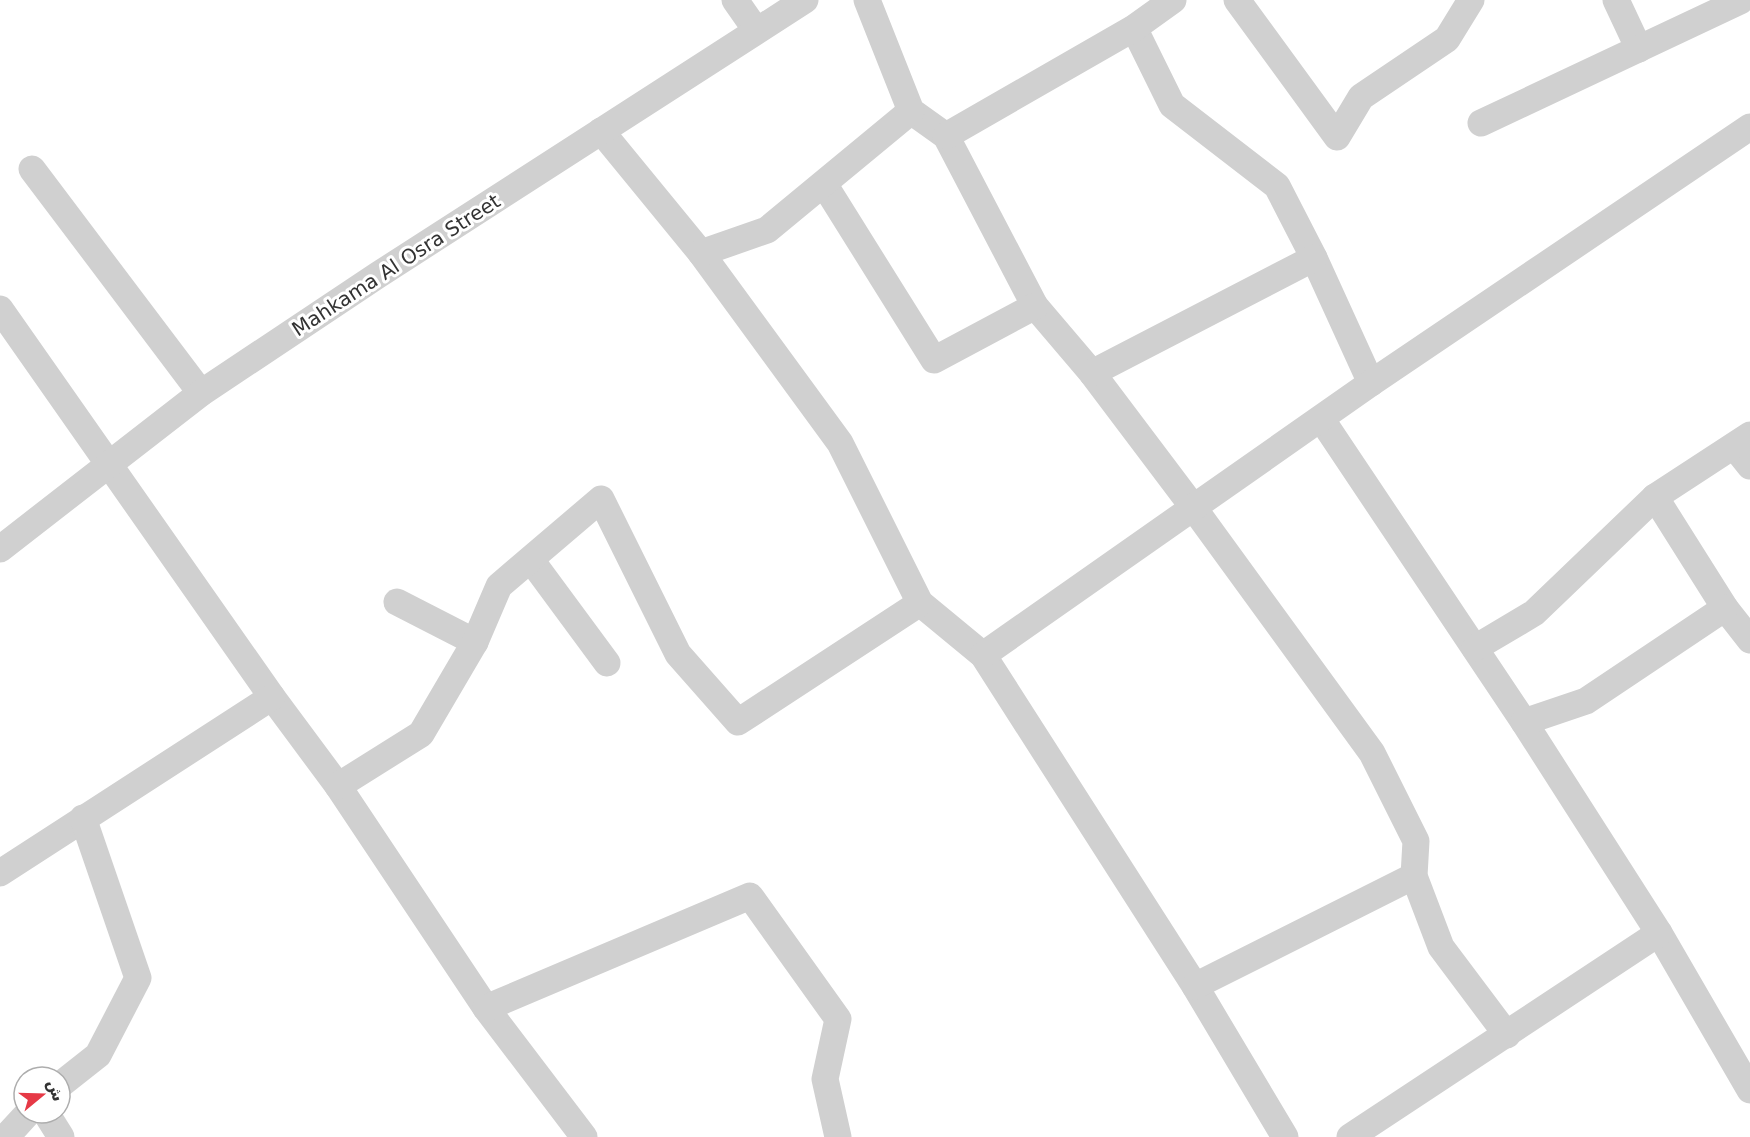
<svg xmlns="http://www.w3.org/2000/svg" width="1750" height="1137" font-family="'DejaVu Sans','Noto Sans Arabic',sans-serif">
<rect width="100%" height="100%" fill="#fff"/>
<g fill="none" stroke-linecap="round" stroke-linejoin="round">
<g stroke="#d0d0d0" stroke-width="27">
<polyline points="735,0 756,30"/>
<polyline points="867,0 911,111 946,136 1035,306 1092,373 1193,507 1372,753 1416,841 1414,876 1441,947 1507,1035"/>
<polyline points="1237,0 1337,137 1361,97 1447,39 1471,0"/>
<polyline points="1616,0 1639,49"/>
<polyline points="1134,28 1172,105 1277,186 1314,258 1371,383"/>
<polyline points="1481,123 1740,1"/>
<polyline points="601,131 701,253 840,443 920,603 983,655 1195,986 1285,1137"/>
<polyline points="946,136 1134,28 1173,0"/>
<polyline points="32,169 201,393"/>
<polyline points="824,184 934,360 1035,306"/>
<polyline points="701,253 767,230 911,111"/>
<polyline points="0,309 272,697 338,786 486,1008 584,1137"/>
<polyline points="1092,373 1314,258"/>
<polyline points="1322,420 1524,722 1659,933 1750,1090"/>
<polyline points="1734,446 1750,466"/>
<polyline points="1655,497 1725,608 1750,640"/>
<polyline points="0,549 201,393 378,275 805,0"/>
<polyline points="531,560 607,663"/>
<polyline points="397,602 475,642"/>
<polyline points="1475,648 1534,613 1655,497 1750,435"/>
<polyline points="983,655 1371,383 1750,127"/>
<polyline points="1524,722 1586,701 1725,608"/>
<polyline points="338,786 421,734 475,642 499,586 601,499 678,654 738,722 920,603"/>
<polyline points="0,873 272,697"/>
<polyline points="1195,986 1414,876"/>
<polyline points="486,1008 750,896 838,1019 825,1079 838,1137"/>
<polyline points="60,1085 98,1055 138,978 83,818"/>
<polyline points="46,1113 61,1137"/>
<polyline points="6,1137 28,1113"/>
<polyline points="1350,1137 1659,933"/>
</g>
</g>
<g text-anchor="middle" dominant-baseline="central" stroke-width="6" stroke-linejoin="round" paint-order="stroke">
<g font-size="20" fill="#333" stroke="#fff">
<text transform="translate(396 265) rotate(-33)">Mahkama Al Osra Street</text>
</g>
</g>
<g transform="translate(42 1095) rotate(71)"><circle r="28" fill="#ffffff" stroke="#adadad" stroke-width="1.5"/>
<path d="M0-4.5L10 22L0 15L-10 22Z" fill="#e63946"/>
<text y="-9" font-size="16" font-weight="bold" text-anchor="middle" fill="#333333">ش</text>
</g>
</svg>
